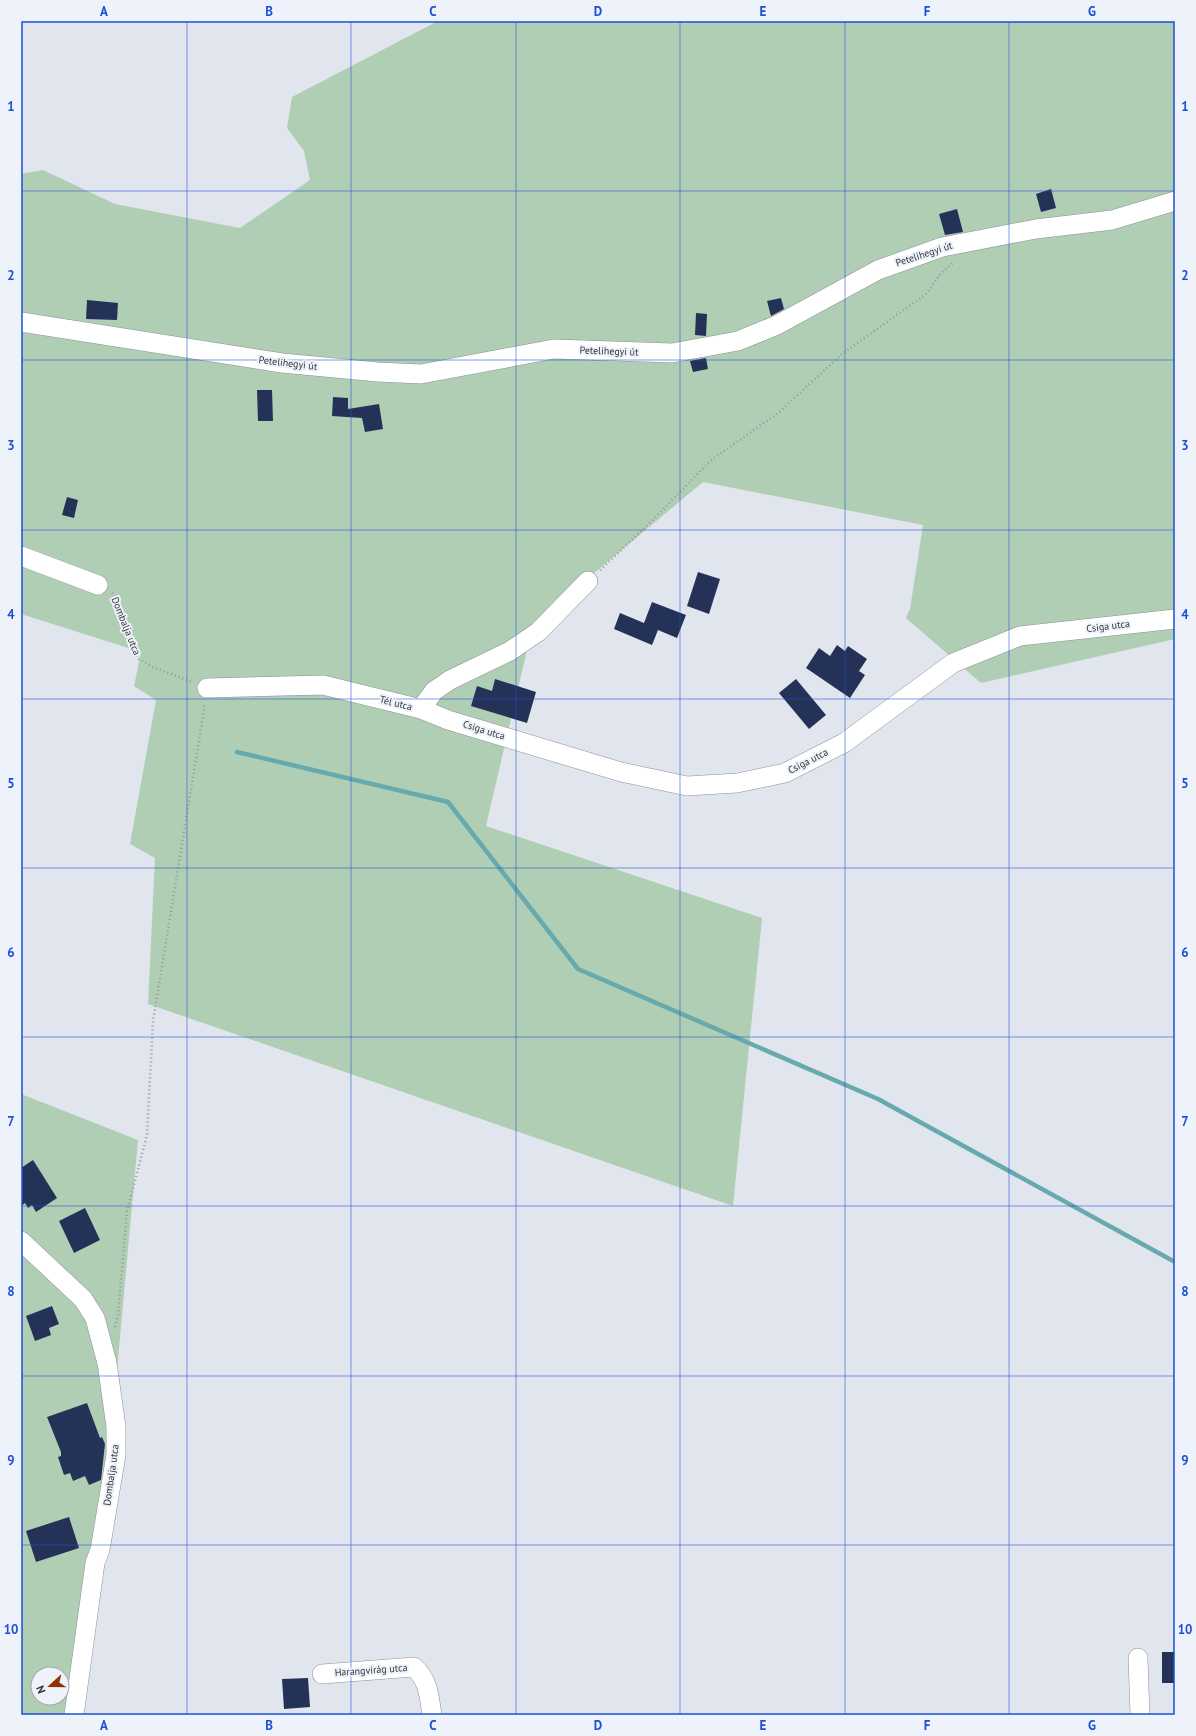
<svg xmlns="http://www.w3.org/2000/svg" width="1196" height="1736" font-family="'PT Sans',sans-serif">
<rect width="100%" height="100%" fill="#e1e5ee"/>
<g fill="#b0ceb4" fill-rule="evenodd">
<polygon points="438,21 1175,21 1175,639 981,683 906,618 910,609 923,525 703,482 533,624 486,826 762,918 733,1206 148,1004 155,858 130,844 156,700 134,686 141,652 21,614 21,174 43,170 115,204 240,228 310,180 304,151 287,128 292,97"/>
<path d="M21 1094 138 1140 112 1425 67 1714 63 1715H21ZM38 1674H62V1698H38Z"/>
</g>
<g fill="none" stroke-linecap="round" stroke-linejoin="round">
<polyline stroke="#67aaad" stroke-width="4.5" points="237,752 448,802 578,969 878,1099 1175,1262"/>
</g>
<g fill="#243257">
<polygon points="1051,189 1056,208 1041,212 1036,194"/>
<polygon points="957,209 963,232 945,235 939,214"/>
<polygon points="781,298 784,309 771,316 767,301"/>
<polygon points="87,300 118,303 117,320 86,319"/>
<polygon points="696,313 707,314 706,336 695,335"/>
<polygon points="706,358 708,369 693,372 690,361"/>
<polygon points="257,390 272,390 273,421 258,421"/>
<polygon points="333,397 348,398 348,409 379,404 383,429 365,432 362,418 332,416"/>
<polygon points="67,497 78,500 74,518 62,515"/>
<polygon points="698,572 720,579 709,614 687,606"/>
<polygon points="652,602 686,615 677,638 658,630 652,645 614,629 620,613 644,623"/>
<polygon points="837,645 845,651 848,646 867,659 859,671 865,675 850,698 806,668 819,648 830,656"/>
<polygon points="495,679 536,692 527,723 471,706 477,686 492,691"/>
<polygon points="796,679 826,715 809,729 779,693"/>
<polygon points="33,1160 57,1198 36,1212 32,1205 28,1208 25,1203 21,1206 21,1168"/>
<polygon points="85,1208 100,1240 74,1253 59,1221"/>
<polygon points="52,1306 59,1324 49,1328 51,1335 35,1341 26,1316"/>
<polygon points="87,1403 100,1438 102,1437 105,1444 101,1480 89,1485 85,1476 73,1481 70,1473 64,1475 58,1457 61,1456 61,1452 47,1417"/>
<polygon points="69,1517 79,1548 36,1562 26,1531"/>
<rect x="1162" y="1652" width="13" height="31"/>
<polygon points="308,1678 310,1707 284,1709 282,1679"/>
</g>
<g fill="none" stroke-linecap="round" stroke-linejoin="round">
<defs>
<g id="minor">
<polyline points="21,322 282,363 378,372 421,374 554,349 672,353 738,341 777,325 878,270 942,247 1036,229 1112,220 1175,201"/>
<polyline points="21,556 98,585"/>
<polyline points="207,688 323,685 421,709 448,720 621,772 687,786 737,783 785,773 844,743 953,663 1020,636 1175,619"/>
<polyline points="421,709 434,691 450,680 510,651 538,632 588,581"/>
<polyline points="21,1241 83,1299 95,1318 107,1363 116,1427 116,1455 100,1550 95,1563 74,1715"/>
<polyline points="1138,1658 1140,1715"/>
<path d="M322 1674 414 1667C429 1681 429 1696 432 1715"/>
</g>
</defs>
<use href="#minor" stroke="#8d9199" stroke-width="20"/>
<g stroke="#95989e" stroke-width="2.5" stroke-dasharray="1 3" stroke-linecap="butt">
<polyline points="600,570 654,519 710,461 778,413 842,354 926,294 942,272 954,262"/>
<polyline points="112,593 115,595 137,658 153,667 192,682"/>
<polyline points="115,1327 118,1315 127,1211 147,1135 153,1021 205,704"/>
</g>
<use href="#minor" stroke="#fff" stroke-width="19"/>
</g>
<path fill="none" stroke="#1d4ed8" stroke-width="1" stroke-opacity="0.55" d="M187 21V1715M351 21V1715M516 21V1715M680 21V1715M845 21V1715M1009 21V1715M21 191H1175M21 360H1175M21 530H1175M21 699H1175M21 868H1175M21 1037H1175M21 1206H1175M21 1376H1175M21 1545H1175"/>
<g text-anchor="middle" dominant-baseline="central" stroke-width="4" stroke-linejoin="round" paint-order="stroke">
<g font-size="10" fill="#313336" stroke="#eef2fb">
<text transform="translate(924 254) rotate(-18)">Petelihegyi út</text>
<text transform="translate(609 351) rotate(2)">Petelihegyi út</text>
<text transform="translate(288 363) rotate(7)">Petelihegyi út</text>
<text transform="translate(126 626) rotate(68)">Dombalja utca</text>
<text transform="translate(1108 626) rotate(-7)">Csiga utca</text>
<text transform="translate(396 703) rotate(14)">Tél utca</text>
<text transform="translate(484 730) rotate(17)">Csiga utca</text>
<text transform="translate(808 761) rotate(-27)">Csiga utca</text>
<text transform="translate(111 1475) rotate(-82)">Dombalja utca</text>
<text transform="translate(371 1670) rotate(-4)">Harangvirág utca</text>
</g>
</g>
<rect width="1196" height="1736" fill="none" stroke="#eef2fb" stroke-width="44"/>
<g transform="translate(50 1686) rotate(249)"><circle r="19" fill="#eef2fb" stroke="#a2a6ac"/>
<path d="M0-3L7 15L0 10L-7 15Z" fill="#953000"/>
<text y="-6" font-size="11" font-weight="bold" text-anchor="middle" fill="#313336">N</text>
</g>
<rect x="22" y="22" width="1152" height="1692" fill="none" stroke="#1d4ed8" stroke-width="1.5"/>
<g font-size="13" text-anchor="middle" font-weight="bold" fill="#1d4ed8">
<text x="104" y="16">A</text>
<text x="269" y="16">B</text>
<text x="433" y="16">C</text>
<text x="598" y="16">D</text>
<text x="763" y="16">E</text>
<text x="927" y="16">F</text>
<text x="1092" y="16">G</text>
<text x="11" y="111">1</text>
<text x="1185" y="111">1</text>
<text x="11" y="280">2</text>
<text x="1185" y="280">2</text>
<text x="11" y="450">3</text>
<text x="1185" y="450">3</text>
<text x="11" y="619">4</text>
<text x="1185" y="619">4</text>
<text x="11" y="788">5</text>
<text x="1185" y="788">5</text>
<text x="11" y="957">6</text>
<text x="1185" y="957">6</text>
<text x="11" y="1126">7</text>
<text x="1185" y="1126">7</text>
<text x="11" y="1296">8</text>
<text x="1185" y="1296">8</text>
<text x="11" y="1465">9</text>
<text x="1185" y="1465">9</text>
<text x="11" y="1634">10</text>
<text x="1185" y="1634">10</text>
<text x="104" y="1730">A</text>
<text x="269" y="1730">B</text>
<text x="433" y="1730">C</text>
<text x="598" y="1730">D</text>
<text x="763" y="1730">E</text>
<text x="927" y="1730">F</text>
<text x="1092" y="1730">G</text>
</g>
</svg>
